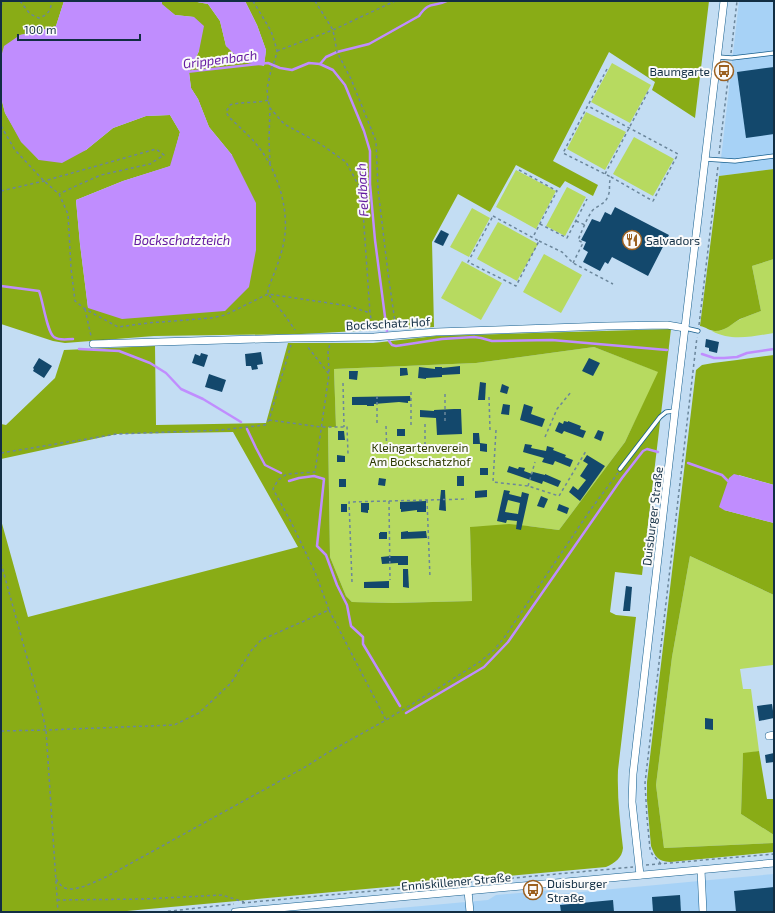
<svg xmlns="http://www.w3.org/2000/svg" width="775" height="913" font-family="'Exo 2',sans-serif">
<rect width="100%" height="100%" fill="#c3ddf3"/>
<g fill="#a7d2f6">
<polygon points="739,1 774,1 774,169 719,176"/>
<polygon points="774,874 774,912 355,912 488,900 496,895 554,890 559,894"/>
</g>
<g fill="#b7da60">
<polygon points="612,63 651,85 630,123 591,102"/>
<polygon points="586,112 626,132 605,170 567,149"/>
<polygon points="634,137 674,159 653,196 613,174"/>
<polygon points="516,170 556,191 536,229 496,207"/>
<polygon points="567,187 586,197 565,236 546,226"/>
<polygon points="472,208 490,218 469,257 450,247"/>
<polygon points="498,222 538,244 517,281 477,259"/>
<polygon points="544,254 582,275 561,313 523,292"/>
<path d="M774 259V333C753 336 732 342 712 331 727 331 727 326 739 320 746 316 754 314 761 311L752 266Z"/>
<polygon points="462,261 502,283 481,320 441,298"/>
<polygon points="594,347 659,372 625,442 559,530 528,526 470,527 472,601 393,603 352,602 346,596 330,557 328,427 336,427 334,369 476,363"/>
<polygon points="690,556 774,595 774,654 773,665 740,669 743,689 751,689 759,751 743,754 741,814 774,835 774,843 664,848 656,785 672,657"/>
</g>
<g fill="#89ac16" fill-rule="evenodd">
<polygon points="1,1 64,1 56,26 36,32 20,35 1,57"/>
<polygon points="162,1 192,1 208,4 220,21 226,46 264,66 266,50 257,25 245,1 709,1 695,118 652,90 655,82 609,52 553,161 598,185 593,196 565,181 560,188 516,165 490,212 458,194 432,242 434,327 301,334 154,336 65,343 53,341 1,324 1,97 5,113 22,142 39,160 86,150 113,128 146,116 170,115 180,132 171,166 123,181 76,200 80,244 88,308 232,155 209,127 198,99 191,88 189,72 199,51 194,17 175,15 161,4"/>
<path d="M774 169V259L752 266 761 311C754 314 747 316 740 319 731 324 726 331 715 331 710 331 706 327 700 326L719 176Z"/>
<path d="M671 329 642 575 615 572 610 612 616 615 636 617 618 770C617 796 620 822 623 848 622 858 615 863 606 867L116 912H1V520L28 617 298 547 233 432 117 434 1 459V424L6 425 55 378 64 350 155 346 156 425 266 423 288 343H373L436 336ZM594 347 658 372 625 442 559 530 528 526 509 524 470 527 472 601 393 603 352 602 346 596 330 557 328 427H336L334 369 476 363Z"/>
<path d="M774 355V485L739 475 724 510 774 523V595L690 556 672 657 656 785 664 848 774 843V852L670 862C658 861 655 857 651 846L647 800V782L696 370 702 365 713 363 737 360Z"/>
<polygon points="759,751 767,799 774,799 774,835 741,814 743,753"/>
</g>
<g fill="#c08dfe">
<polygon points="64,1 162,1 162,4 175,15 194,17 204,26 199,51 189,72 191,88 198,99 209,127 232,155 256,203 256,250 249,287 225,311 122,319 88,308 80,244 76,200 123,181 170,166 180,132 170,115 146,116 113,128 86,150 62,163 39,160 21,142 5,113 1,97 1,57 4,46 20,35 36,32 56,26"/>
<polygon points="192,1 245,1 257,25 266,50 264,66 242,62 226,46 220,21 208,4"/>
<polygon points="734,474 774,485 774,523 724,510 719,507 729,478"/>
</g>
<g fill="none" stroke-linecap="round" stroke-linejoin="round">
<g stroke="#c08dfe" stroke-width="2.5">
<path d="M320 64 326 57 337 52 369 44 419 16C430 0 433 8 447 1"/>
<polyline points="186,72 268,63 280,68 292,70 309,63 320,64 333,70 345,85 364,131 370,151 370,184 375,240 387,332"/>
<path d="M1 286 39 291C43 301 47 332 54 337 60 341 66 339 73 339"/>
<polyline points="389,341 392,345 396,346 442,339 474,337 481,338 492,341 552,340 667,350"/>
<polyline points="79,349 119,351 150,363 166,373 181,389 203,399 241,422"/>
<polyline points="702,354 714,358 724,358 737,357 747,353 774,349"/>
<polyline points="247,429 256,448 265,465 281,473"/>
<polyline points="688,463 722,475 728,481"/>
<polyline points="289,481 299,478 314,476 324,479 317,546 326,555 337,585 347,605 351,626 363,637 363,644 400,706"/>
<polyline points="406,713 484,667 508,642 622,478 643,451 647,449 658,452"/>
</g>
</g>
<g fill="#13486c" fill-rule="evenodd">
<polygon points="774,67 774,134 746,138 737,72"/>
<polygon points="615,207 669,235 648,276 612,257 608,264 605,262 600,271 583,262 588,252 583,249 586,242 581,240 592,219 600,222 605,212 611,215"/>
<polygon points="441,230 449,234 443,246 434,242"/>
<polygon points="706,339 719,342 717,353 709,351 709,348 705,347"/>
<polygon points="261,352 263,364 257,365 258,369 252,370 251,366 246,366 245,354"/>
<polygon points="201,353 208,355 204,367 192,363 195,354 200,356"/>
<polygon points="39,358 52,366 44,378 33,371 34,369 33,368"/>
<polygon points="589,358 600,363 593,376 582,371"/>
<polygon points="460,366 460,374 442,375 442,377 426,378 426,379 418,378 419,367 435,369 435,367 442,367 442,368"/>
<polygon points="400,368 407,368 408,375 400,376"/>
<polygon points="349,371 358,371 357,380 349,379"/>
<polygon points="209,374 226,380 222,392 205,387"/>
<polygon points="480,382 486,383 485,400 478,400"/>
<polygon points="502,384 509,387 507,394 500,392"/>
<polygon points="410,396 411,401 408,401 408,403 399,402 374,404 374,406 367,406 367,405 352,405 352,397"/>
<polygon points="503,404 510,405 509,415 501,414"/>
<polygon points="524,404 533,407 531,414 545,419 542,427 520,420"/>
<polygon points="454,409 461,409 462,434 437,435 436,418 420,417 420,410 434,411 434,410"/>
<polygon points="564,421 568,422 568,421 581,426 580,429 586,431 583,438 564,431 562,434 555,431 559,422 563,424"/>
<rect x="397" y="429" width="8" height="7"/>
<polygon points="598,430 604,432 601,441 594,438"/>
<polygon points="338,431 344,431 345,440 338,440"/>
<polygon points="473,433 479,433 480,444 473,444"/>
<polygon points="480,443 487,444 487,452 480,451"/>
<polygon points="525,444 532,445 531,448 546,451 547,446 554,448 553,450 566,455 565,457 573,460 570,467 555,461 553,465 542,462 544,458 523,452"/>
<polygon points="337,455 345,456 345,462 337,462"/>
<polygon points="587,455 605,466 580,501 569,492 573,486 578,490 586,480 580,476 588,464 583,461"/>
<polygon points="509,466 518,469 519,467 525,468 524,471 532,474 533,472 545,475 545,474 561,481 558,487 543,481 542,484 507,472"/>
<rect x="480" y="468" width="8" height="7"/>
<rect x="457" y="476" width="7" height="10"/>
<polygon points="379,478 386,479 385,486 378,485"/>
<rect x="339" y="479" width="7" height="8"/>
<polygon points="441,490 445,490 446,511 439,510"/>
<polygon points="487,490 487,497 475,498 475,491"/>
<path d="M504 490 510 491 509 494 521 497 522 492 529 494 521 530 516 529 517 521 507 520 506 523 497 521ZM508 500 520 503 518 514 505 512Z"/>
<polygon points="541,496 548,499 544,508 537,506"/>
<polygon points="426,501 426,512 417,512 417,510 401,512 401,509 400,509 400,502"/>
<polygon points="361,503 369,503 369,510 368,510 368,513 361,512"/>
<rect x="341" y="504" width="6" height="8"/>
<polygon points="559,504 569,508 567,514 557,510"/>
<polygon points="408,531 408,532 426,531 427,538 401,539 401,532"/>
<polygon points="380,532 387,532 387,539 379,539 379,533 380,533"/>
<polygon points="390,556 408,556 408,565 398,565 398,563 382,564 381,557"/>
<polygon points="403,569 408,569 409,588 403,587"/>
<polygon points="389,581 389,588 364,588 364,582"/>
<polygon points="626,586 632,587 630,611 623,611"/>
<polygon points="772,704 774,718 759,721 757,706"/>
<polygon points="705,718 713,719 713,730 705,729"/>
<polygon points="774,753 774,762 766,763 765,755"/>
<polygon points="774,887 774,912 736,912 734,891"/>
<polygon points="680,895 681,912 653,912 652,897"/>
<polygon points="613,900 614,912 561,912 560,905"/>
</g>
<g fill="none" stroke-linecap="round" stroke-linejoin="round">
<defs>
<g id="service">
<polyline points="718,57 732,58 774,53"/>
<polyline points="705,159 735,161 774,156"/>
<polyline points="685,328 698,331"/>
<polyline points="620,469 660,417 666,412 675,411"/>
</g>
<g id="minor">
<polyline points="93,344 293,338 374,337 436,332 607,326 667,325 685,328"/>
<polyline points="769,736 774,735"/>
<polyline points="701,870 703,912"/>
<polyline points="640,875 632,802 633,774 675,411 724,1"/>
<polyline points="468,891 470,912"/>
<polyline points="235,912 774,863"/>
</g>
</defs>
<use href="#service" stroke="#175f8e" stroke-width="5"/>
<use href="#minor" stroke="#175f8e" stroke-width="8"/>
<g stroke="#6b869b" stroke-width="1.5" stroke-dasharray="3 3" stroke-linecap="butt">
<path d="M20 1 30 14 39 18C49 14 50 11 52 1"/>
<polyline points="253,1 271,31 275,43 277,51 275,60 271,70 267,89 268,100 270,108 284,124 319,143 346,162 359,186 363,211 370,313 373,330"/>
<polyline points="315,1 333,30 337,52 351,79 376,141 378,189 388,273 396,329"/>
<polyline points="1,6 3,1"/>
<polyline points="277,51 333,30 395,1"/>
<polyline points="731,53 737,1"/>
<polyline points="607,69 563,153 611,177"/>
<path d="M268 100C255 104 242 101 230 105L226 112 229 117C238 126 249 135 257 145 276 168 288 204 285 234 283 253 275 271 268 289V294L286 317 295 330"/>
<polyline points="1,126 15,150 44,181 59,194 68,214 71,268 75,301 85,309 118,327 148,323 211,318 225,315 268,294 349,306 370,313"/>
<polyline points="719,154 730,63"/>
<polyline points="270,164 269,139 270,108"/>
<polyline points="519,170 557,191 533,237"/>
<polyline points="605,174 649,90"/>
<polyline points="1,191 44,181 156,149 164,155 150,164 101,175 78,185 59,194"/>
<polygon points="493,216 539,241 516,286 468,262"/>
<polyline points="576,221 585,225"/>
<polyline points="540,224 567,238 587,199"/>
<polyline points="539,241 562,252 573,263 613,284"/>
<path d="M573 263 583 243 578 240C582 231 586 220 592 211 597 205 605 205 608 196 611 190 608 184 611 177L653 201 678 154 588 106"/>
<polyline points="85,309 91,336"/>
<polyline points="699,325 718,166"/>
<polyline points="329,372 328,352 330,344"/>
<polyline points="343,383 344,427"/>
<polyline points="411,392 411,425"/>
<polyline points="445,394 445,424"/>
<polyline points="377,396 377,426"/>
<polyline points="489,397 490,430"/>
<polyline points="269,420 321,427 347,427 348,454"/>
<polyline points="425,424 425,450"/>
<polyline points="386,426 387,456"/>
<polyline points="496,430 493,482 528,486 559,496 586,451"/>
<polyline points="545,437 557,409 571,392"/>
<polyline points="1,453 117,434 221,430 265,425 269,420 291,345"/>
<polyline points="528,486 535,462"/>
<polyline points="427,500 430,578"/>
<polyline points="389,501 390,580"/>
<polyline points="1,563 42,712 46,730 58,912"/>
<polyline points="352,582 349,502 467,499"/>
<polyline points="329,610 386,720"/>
<polyline points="1,731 46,730 174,725 199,713 231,683 251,651 261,640 329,610 315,572 291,522 273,489 278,480 287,474 315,472 329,374 307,346"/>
<polyline points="661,864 652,854 650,849 647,818 645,783 697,337"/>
<polyline points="646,865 774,854"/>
<path d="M56 879C58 882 60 885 63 887 73 894 96 881 106 877L307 766 327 753 386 720 445 684 481 661 494 650 504 638 591 509 618 473"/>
<polyline points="57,900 144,899 222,895 244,902"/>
<polyline points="242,903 633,867"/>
<polyline points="162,912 234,904"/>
</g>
<use href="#service" stroke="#fff" stroke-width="3.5"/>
<use href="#minor" stroke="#fff" stroke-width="7"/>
</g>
<defs>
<symbol id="bus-ring" viewBox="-11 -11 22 22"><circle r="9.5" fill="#fafafa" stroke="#9b6020" stroke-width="1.5"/><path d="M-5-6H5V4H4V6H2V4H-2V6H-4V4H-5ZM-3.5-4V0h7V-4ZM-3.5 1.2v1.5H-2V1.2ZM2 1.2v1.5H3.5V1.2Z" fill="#9b6020"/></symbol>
<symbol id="restaurant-ring" viewBox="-11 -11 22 22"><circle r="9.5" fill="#fafafa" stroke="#9b6020" stroke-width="1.5"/><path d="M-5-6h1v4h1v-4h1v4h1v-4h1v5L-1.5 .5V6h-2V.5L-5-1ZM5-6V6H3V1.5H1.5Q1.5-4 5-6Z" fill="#9b6020"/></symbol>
</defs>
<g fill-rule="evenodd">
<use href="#bus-ring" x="713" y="60" width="22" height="22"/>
<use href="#restaurant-ring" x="621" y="229" width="22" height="22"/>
<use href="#bus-ring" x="522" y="879" width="22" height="22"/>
</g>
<g text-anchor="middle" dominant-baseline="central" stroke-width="4" stroke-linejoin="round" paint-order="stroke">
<g font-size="12" fill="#122e43" stroke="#fafafa" text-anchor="start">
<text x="710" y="71" text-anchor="end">Baumgarte</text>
<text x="646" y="240">Salvadors</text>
<text x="547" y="883">Duisburger<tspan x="547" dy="14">Straße</tspan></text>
</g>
<g font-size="12" fill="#122e43" stroke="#fafafa">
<text transform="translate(388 323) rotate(-3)">Bockschatz Hof</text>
<text transform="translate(652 516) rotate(-83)">Duisburger Straße</text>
<text transform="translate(456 881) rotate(-5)">Enniskillener Straße</text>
</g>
<g font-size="12" fill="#2c3901" stroke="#fafafa">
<text x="420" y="447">Kleingartenverein<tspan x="420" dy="14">Am Bockschatzhof</tspan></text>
</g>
<g font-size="13" font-style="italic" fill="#641aa0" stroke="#fafafa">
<text transform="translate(220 59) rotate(-7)">Grippenbach</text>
<text transform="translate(362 190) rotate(-93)">Feldbach</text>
<text x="182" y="240">Bockschatzteich</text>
</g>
</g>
<rect width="775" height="913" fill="none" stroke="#122e43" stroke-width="4"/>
<path d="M18 34v6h122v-6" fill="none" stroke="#122e43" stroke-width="2"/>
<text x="24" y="34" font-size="12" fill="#122e43" stroke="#fafafa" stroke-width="3" paint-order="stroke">100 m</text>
</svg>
